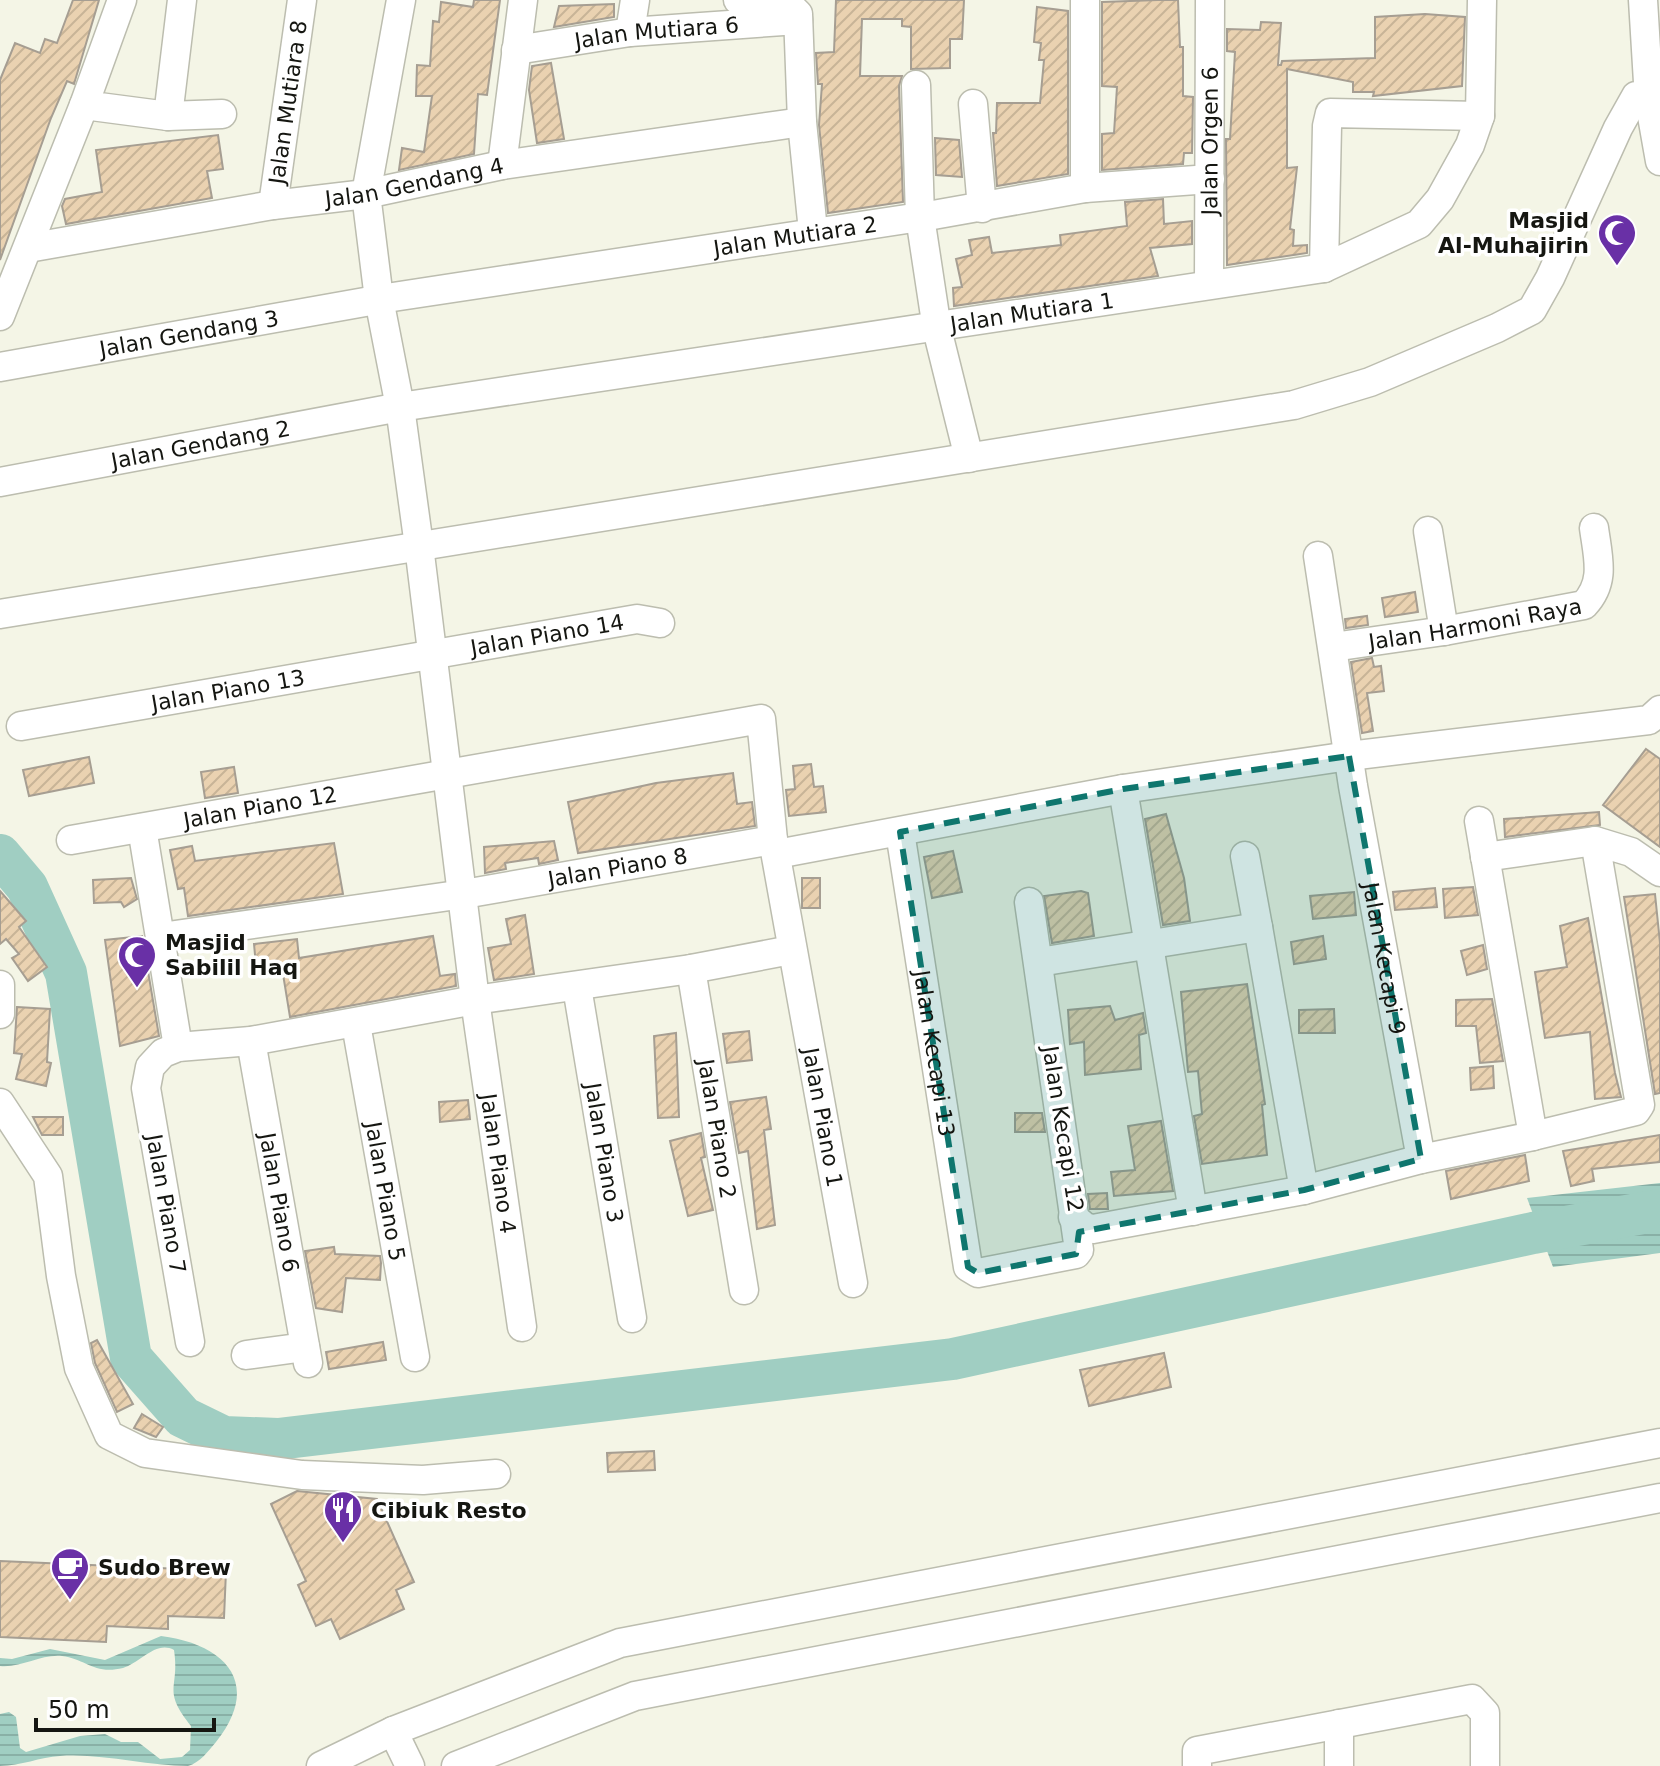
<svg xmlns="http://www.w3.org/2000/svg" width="1660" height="1766" font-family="'DejaVu Sans',sans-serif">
<defs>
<pattern id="water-rules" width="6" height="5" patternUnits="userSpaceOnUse" patternTransform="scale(2)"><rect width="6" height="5" fill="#a0cec2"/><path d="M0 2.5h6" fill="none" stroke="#89b0a6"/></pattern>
<pattern id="building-hatch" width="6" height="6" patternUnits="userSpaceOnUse" patternTransform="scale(2)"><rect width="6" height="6" fill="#ead2b1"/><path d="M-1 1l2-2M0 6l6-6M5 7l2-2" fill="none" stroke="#c8b497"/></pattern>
</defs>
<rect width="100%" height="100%" fill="#f4f5e6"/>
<g fill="url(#water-rules)">
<polygon points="1660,1183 1660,1253 1553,1267 1527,1198"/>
<path d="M161 1636C225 1644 263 1683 216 1742 209 1750 200 1763 188 1766 147 1766 102 1753 60 1756 40 1757 21 1766 0 1766V1714L9 1712 16 1717 20 1748 26 1752 80 1736 105 1734 121 1742H138L160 1759 182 1757 190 1750 191 1726C161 1689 180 1689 174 1650 156 1640 140 1663 123 1668 94 1675 86 1659 62 1656 41 1654 22 1668 0 1666V1658L12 1659 50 1649 105 1660Z"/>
</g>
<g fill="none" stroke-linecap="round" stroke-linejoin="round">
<polyline stroke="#a0cec2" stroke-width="42" points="0,855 27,887 66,973 131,1358 183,1417 224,1437 278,1439 953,1359 1533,1233 1660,1210"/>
</g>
<g fill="url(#building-hatch)" stroke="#a69e92" stroke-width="2">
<polygon points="73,0 99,0 74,84 67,81 51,118 0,260 0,80 15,43 40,53 45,39 57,43"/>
<polygon points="474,0 500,0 487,95 478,94 474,154 399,170 402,148 424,152 432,96 416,96 417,65 430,66 433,21 439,22 441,2 473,7"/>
<polygon points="836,0 964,0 962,39 950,39 950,68 911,69 911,27 902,26 902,19 862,19 860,76 902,76 899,86 903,202 828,213 819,125 822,84 818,84 816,53 834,52"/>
<polygon points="1158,0 1178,0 1180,47 1183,47 1183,96 1193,97 1192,153 1184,153 1183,164 1102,170 1102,134 1114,133 1117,87 1102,86 1102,2"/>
<polygon points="614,4 614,17 554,27 559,6"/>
<polygon points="1037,7 1068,11 1068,174 997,186 993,133 996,133 997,103 1040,103 1044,60 1039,60 1041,43 1034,42"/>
<polygon points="1425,14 1465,17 1462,86 1373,96 1374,92 1353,92 1353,82 1287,69 1287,168 1297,167 1290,229 1294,230 1293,246 1307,245 1307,253 1227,265 1226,139 1230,139 1235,52 1227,51 1227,29 1260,30 1261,22 1281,23 1278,65 1281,65 1282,61 1375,58 1375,17"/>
<polygon points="551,63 564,139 537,143 529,90 532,66"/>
<polygon points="218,135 223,169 207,171 212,198 66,224 62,206 65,199 102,192 96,150"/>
<polygon points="935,138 959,140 962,177 936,175"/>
<polygon points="1163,199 1164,224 1192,221 1192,244 1150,248 1158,276 954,306 953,288 962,287 956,259 972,255 969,240 989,237 992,253 1061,245 1060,235 1127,226 1125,202"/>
<polygon points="1415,592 1418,612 1385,617 1382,598"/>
<polygon points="1367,616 1368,625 1346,628 1345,619"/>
<polygon points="1372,658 1374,667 1381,666 1384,691 1367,693 1373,731 1362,733 1351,662"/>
<polygon points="1646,749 1660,759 1660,847 1603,805"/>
<polygon points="89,757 94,783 29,796 23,770"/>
<polygon points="811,764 814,787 823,786 826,812 789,816 786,790 795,789 793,766"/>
<polygon points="234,767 238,793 205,798 201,772"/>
<polygon points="733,773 737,804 752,802 755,826 578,853 568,802 656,783"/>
<polygon points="1599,812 1600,825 1505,837 1504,819"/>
<polygon points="1166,814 1184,878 1190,921 1163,925 1145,819"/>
<polygon points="554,841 558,860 539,864 538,858 505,863 506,869 485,873 484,847"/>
<polygon points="334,843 343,894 188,916 184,888 178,889 170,850 192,846 195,861"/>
<polygon points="953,851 962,892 932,898 924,857"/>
<polygon points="131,878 137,899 124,907 121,902 94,903 93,880"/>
<rect x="802" y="878" width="18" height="30"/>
<polygon points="1473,887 1478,915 1445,918 1443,889"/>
<polygon points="1435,888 1437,907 1395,910 1393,892"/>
<polygon points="0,891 26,921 19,927 47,967 28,981 12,958 19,954 6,939 0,944"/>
<polygon points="1081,891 1088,893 1094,936 1052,943 1044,896"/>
<polygon points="1354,892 1356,915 1313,919 1310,896"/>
<polygon points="1655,894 1660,943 1660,1093 1655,1094 1624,897"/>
<polygon points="525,915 534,974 494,980 488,948 511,944 506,919"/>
<polygon points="1588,918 1615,1073 1621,1097 1595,1099 1590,1032 1545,1038 1535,972 1567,967 1560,926"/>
<polygon points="142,936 159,1036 120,1046 105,940"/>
<polygon points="433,936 440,976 455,974 456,986 290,1017 283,974 257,976 254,944 297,939 299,958"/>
<polygon points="1323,936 1326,959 1294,964 1291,942"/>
<polygon points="1483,945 1487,969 1467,975 1461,951"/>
<polygon points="1247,984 1265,1104 1262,1105 1267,1155 1202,1164 1194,1116 1202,1114 1198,1071 1188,1072 1181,992"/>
<polygon points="1492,999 1503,1061 1480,1063 1476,1026 1456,1026 1456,1000"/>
<polygon points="1110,1006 1115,1020 1143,1013 1146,1033 1139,1035 1141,1069 1085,1075 1084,1042 1070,1044 1068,1010"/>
<polygon points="17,1007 50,1009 47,1062 51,1063 46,1086 16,1079 22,1054 14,1053"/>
<polygon points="1334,1009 1335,1033 1299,1033 1299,1010"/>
<polygon points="749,1031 752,1060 727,1063 723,1034"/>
<polygon points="676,1033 679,1117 658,1118 654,1036"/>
<polygon points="1493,1066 1494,1088 1471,1090 1470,1068"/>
<polygon points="766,1097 771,1129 764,1130 775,1225 757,1229 748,1151 739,1153 730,1102"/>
<polygon points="468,1100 470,1119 440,1122 439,1102"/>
<polygon points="1015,1113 1042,1113 1045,1132 1015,1132"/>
<polygon points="33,1117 63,1117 63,1135 42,1135"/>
<polygon points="1161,1121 1173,1191 1114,1196 1111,1172 1135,1170 1128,1126"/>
<polygon points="701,1133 705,1157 701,1158 713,1210 688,1216 670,1141"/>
<polygon points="1660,1135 1660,1162 1592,1169 1594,1181 1571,1186 1563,1151"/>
<polygon points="1525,1155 1529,1181 1451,1199 1446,1171"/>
<polygon points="1107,1193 1108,1209 1090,1209 1088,1194"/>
<polygon points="334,1247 335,1254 380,1256 381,1263 380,1280 346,1278 342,1312 316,1308 305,1251"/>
<polygon points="97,1340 133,1404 117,1412 95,1363 91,1343"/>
<polygon points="383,1342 386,1360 329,1369 326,1352"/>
<polygon points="1164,1353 1171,1387 1089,1406 1080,1370"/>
<polygon points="142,1414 163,1427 156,1437 134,1428"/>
<polygon points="654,1451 655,1470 608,1472 607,1453"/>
<polygon points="297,1491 377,1499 414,1582 396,1590 404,1609 340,1639 331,1619 316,1626 298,1585 306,1581 271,1504"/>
<polygon points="0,1561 226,1571 224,1618 168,1616 168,1629 107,1626 106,1642 0,1637"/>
</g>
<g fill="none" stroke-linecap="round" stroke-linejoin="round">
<defs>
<g id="street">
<polyline points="122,0 84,105 168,116 222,114"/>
<path id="s1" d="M401 0 366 194 379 299 400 407 419 546 475 1000 522 1327"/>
<polyline points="738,0 794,10 798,14 802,122 813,231"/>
<polyline points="1085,0 1085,188"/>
<polyline points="1643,0 1649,99 1660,161"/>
<polyline points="630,32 635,0"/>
<path id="s2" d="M516 50 630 32 798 20"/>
<polyline points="916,85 920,217 937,329 969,458"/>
<polyline points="973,104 982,208"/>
<polyline points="168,116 182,0"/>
<polyline points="502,165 523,0"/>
<path id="s3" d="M273 205 302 0"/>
<path id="s4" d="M28 248 273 205 366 194 502 165 802 122"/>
<polyline points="1324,268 1327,126 1330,113 1480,116"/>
<path id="s5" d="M1209 283 1210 0"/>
<polyline points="0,316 84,105"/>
<path id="s6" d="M0 367 393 297 933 215 1085 188 1210 179"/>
<path id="s7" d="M0 482 400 407 1324 268 1419 224 1440 199 1470 145 1480 116 1482 0"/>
<polyline points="1428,531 1444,631"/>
<path id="s8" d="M1318 556 1353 786 1421 1159"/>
<polyline points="0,614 1294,405 1370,382 1497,328 1532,310 1550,278 1618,128 1636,96"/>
<path id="s9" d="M1333 647 1444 631 1584 605C1606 582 1598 558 1594 528"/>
<path id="s10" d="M21 726 637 619 660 623"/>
<polyline points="1123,789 1193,1211"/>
<polyline points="1479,821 1533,1136 1636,1111 1640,1105 1595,841 1631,852 1660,872"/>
<polyline points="142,828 178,1047"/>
<path id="s11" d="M900 832 968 1267 978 1273 1076 1254 1079 1250 1029 902"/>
<path id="s12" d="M71 840 761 719 773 840 853 1283"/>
<polyline points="777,854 1123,789 1349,756 1649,720 1660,710"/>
<polyline points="1245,856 1258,927"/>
<polyline points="1485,857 1595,841"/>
<path id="s13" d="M161 937 464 894 773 840"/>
<polyline points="1039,962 1258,927 1304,1190 1421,1159 1533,1136"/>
<path id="s14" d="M691 969 744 1290"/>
<polyline points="0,985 0,1014"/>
<path id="s15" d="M577 987 632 1318"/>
<path id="s16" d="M356 1024 415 1357"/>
<path id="s17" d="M251 1041 308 1363"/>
<polyline points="0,1103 48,1176 61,1276 79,1368 109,1435 145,1453 302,1475 423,1480 496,1474"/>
<polyline points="1073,1217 1085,1227 1093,1229 1304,1190"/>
<polyline points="190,1342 146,1088 150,1067 163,1053 178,1047 251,1041 475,1000 691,969 791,950"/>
<polyline points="246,1355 305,1347"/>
<polyline points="1339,1724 1339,1766"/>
<polyline points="393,1731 410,1766"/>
<polyline points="321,1766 393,1731 620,1643 1660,1443"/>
<polyline points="456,1766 635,1696 1660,1498"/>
<polyline points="1197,1766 1197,1751 1472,1699 1485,1713 1485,1766"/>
</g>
</defs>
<use href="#street" stroke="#bcbdaf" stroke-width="31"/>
<use href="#street" stroke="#fff" stroke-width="28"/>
</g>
<path fill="#0f766e" fill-opacity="0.2" stroke="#0f766e" stroke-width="6" stroke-dasharray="16 10" stroke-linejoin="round" d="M1349 756 1421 1159 1304 1190 1079 1232 1076 1254 978 1273 968 1267 900 832 1123 789Z"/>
<defs>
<symbol id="mosque-pin" viewBox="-11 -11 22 30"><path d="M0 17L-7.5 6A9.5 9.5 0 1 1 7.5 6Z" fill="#6930a6" stroke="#fff"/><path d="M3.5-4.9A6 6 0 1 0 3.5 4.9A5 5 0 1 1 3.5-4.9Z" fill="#fff"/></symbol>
<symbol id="restaurant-pin" viewBox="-11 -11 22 30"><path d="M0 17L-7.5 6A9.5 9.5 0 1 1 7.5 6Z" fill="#6930a6" stroke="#fff"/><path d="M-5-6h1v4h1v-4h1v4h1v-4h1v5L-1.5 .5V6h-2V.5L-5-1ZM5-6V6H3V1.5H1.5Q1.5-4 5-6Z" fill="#fff"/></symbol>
<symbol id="cafe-pin" viewBox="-11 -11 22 30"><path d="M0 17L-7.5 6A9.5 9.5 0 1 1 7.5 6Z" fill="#6930a6" stroke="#fff"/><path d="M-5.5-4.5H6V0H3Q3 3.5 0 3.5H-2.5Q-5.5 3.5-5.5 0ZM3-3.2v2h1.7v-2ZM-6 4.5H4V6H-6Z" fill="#fff"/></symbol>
</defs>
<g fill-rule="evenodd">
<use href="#mosque-pin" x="1595" y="211" width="44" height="60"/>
<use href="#mosque-pin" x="115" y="933" width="44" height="60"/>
<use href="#restaurant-pin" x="321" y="1488" width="44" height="60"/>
<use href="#cafe-pin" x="48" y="1545" width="44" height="60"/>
</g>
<g text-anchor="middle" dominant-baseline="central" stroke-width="7" stroke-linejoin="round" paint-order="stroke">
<g font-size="22" fill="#151611" stroke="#fff">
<text stroke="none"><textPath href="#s2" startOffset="142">Jalan Mutiara 6</textPath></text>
<text stroke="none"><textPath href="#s3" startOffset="104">Jalan Mutiara 8</textPath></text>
<text stroke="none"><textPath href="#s5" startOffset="142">Jalan Orgen 6</textPath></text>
<text stroke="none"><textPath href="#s4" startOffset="392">Jalan Gendang 4</textPath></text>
<text stroke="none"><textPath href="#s6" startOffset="806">Jalan Mutiara 2</textPath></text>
<text stroke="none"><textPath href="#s7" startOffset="1046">Jalan Mutiara 1</textPath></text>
<text stroke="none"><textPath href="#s6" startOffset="192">Jalan Gendang 3</textPath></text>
<text stroke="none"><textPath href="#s7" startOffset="204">Jalan Gendang 2</textPath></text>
<text stroke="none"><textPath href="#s9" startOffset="144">Jalan Harmoni Raya</textPath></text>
<text stroke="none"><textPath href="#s10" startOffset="534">Jalan Piano 14</textPath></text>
<text stroke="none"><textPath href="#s10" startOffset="210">Jalan Piano 13</textPath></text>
<text stroke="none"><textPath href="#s12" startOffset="192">Jalan Piano 12</textPath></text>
<text stroke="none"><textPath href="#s13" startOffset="462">Jalan Piano 8</textPath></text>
<text stroke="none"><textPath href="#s8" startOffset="408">Jalan Kecapi 9</textPath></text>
<text stroke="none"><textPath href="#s11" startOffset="224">Jalan Kecapi 13</textPath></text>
<text stroke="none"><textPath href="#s12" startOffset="1104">Jalan Piano 1</textPath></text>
<text transform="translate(1063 1129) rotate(81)">Jalan Kecapi 12</text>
<text stroke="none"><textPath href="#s14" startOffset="162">Jalan Piano 2</textPath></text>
<text stroke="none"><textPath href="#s15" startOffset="168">Jalan Piano 3</textPath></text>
<text stroke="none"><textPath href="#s1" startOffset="1176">Jalan Piano 4</textPath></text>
<text stroke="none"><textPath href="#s16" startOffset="170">Jalan Piano 5</textPath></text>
<text stroke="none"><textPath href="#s17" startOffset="164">Jalan Piano 6</textPath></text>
<text transform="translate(166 1204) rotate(80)">Jalan Piano 7</text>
</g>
<g font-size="22" font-weight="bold" fill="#151611" stroke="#fff" text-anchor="start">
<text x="1589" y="220" text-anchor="end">Masjid<tspan x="1589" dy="25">Al-Muhajirin</tspan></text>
<text x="165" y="942">Masjid<tspan x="165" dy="25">Sabilil Haq</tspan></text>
<text x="371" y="1510">Cibiuk Resto</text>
<text x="98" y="1567">Sudo Brew</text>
</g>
</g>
<path d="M36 1718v12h178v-12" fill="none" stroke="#151611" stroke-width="4"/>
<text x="48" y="1718" font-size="24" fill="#151611" stroke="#ffffff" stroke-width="6" paint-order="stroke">50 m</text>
</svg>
